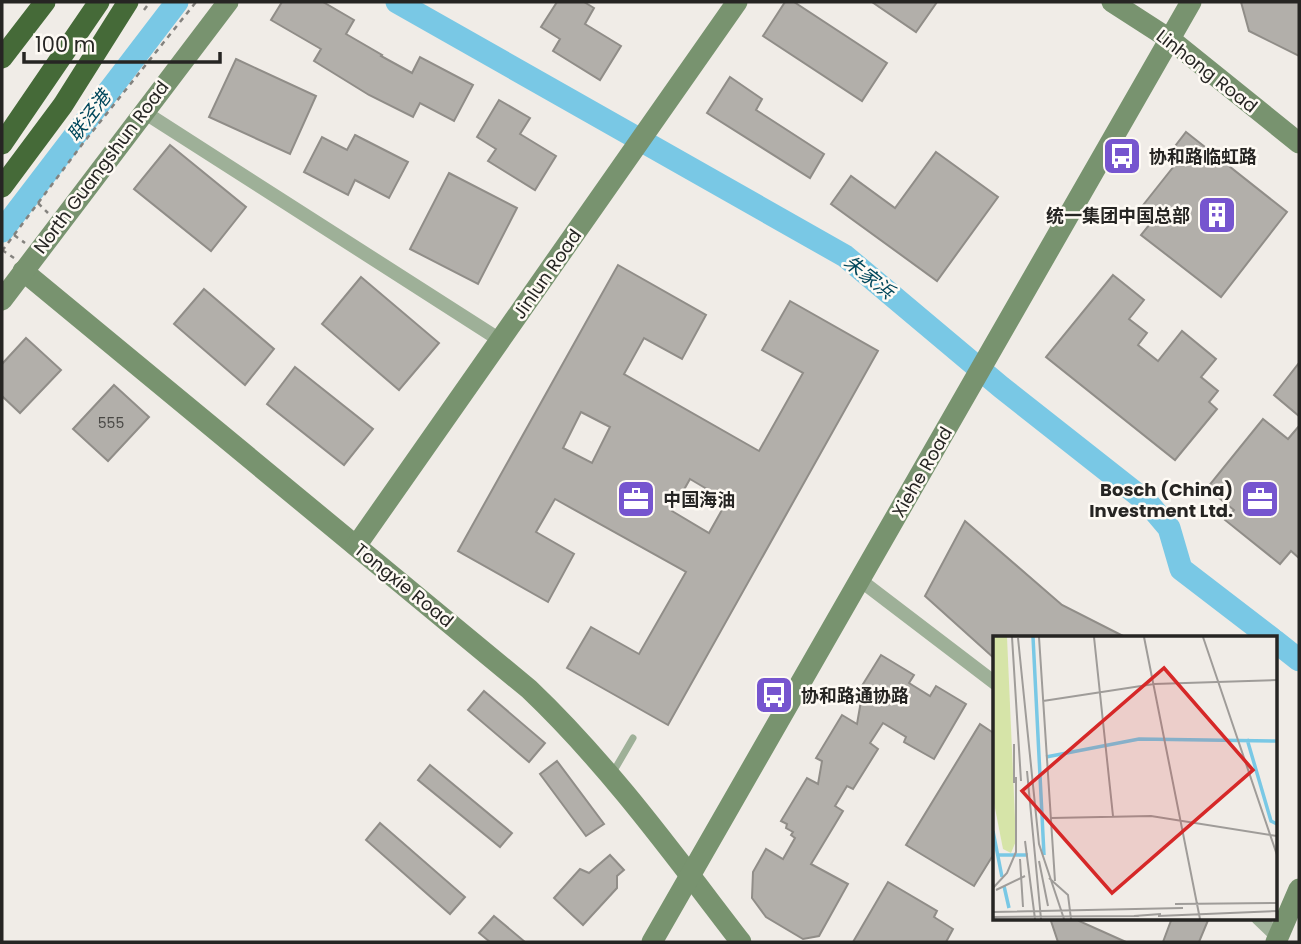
<svg xmlns="http://www.w3.org/2000/svg" width="1301" height="944" font-family="Poppins,'Noto Sans SC',sans-serif">
<rect width="100%" height="100%" fill="#f0ece7"/>
<g fill="none" stroke-linecap="round" stroke-linejoin="round">
<g stroke="#79c8e5" stroke-width="23">
<polyline points="397,2 845,256 1001,387 1147,502 1169,528 1181,569 1271,638"/>
<polyline points="2,231 177,2"/>
<polyline points="1275,641 1299,660"/>
</g>
</g>
<g fill="#b2afaa" stroke="#908d88" stroke-width="2" fill-rule="evenodd">
<polygon points="282,2 323,2 354,20 346,34 382,55 381,56 412,73 420,57 473,85 454,121 420,103 413,117 369,95 314,61 321,49 271,20"/>
<polygon points="557,2 584,2 594,8 585,24 621,46 600,80 553,51 560,39 541,27"/>
<polygon points="785,2 794,2 887,63 862,101 763,36"/>
<polygon points="872,2 937,2 916,32"/>
<polygon points="1241,2 1299,2 1299,56 1249,31"/>
<polygon points="236,59 316,96 290,154 209,117"/>
<polygon points="730,77 762,99 756,110 824,154 810,178 707,113"/>
<polygon points="499,100 530,118 520,134 556,156 535,190 488,161 496,149 477,137"/>
<polygon points="1186,132 1287,212 1221,297 1141,235 1154,219 1140,209 1178,161 1169,154"/>
<polygon points="355,135 408,162 389,198 355,180 348,195 304,172 322,137 347,150"/>
<polygon points="170,145 246,207 211,251 134,189"/>
<polygon points="936,152 998,197 937,281 831,204 851,176 895,208"/>
<polygon points="449,173 517,208 478,284 410,249"/>
<path d="M618 265 706 315 682 359 644 338 624 374 759 451 803 373 762 350 790 301 878 351 668 725 567 668 591 627 639 654 686 572 555 499 536 532 574 554 548 602 458 551ZM581 412 610 427 592 463 563 448ZM690 479 727 501 709 533 672 511Z"/>
<polygon points="1113,275 1144,300 1129,319 1147,333 1138,345 1158,361 1182,331 1216,359 1201,377 1218,391 1209,402 1217,409 1175,460 1046,357"/>
<polygon points="361,277 439,343 399,390 322,324"/>
<polygon points="204,289 274,349 245,385 174,324"/>
<polygon points="26,338 61,370 20,413 2,396 2,364"/>
<polygon points="1299,363 1299,416 1274,395"/>
<polygon points="295,367 373,429 344,465 267,404"/>
<polygon points="114,385 149,417 108,461 73,429"/>
<polygon points="1263,419 1288,439 1299,426 1299,558 1291,551 1280,564 1225,520 1234,510 1207,488"/>
<polygon points="965,521 1062,605 1127,638 995,638 995,659 925,596"/>
<polygon points="881,655 914,675 909,683 930,696 936,686 966,704 934,759 904,742 906,737 883,723 870,743 878,749 853,789 847,786 835,806 843,811 811,864 848,884 819,936 803,939 766,917 752,898 753,872 766,849 783,859 795,838 791,835 793,832 786,828 787,824 781,821 807,778 818,784 822,761 816,758 842,715 857,724 861,701 855,697"/>
<polygon points="484,691 545,743 529,762 468,710"/>
<polygon points="980,724 995,734 995,852 974,886 906,845"/>
<polygon points="557,761 604,824 586,836 540,774"/>
<polygon points="430,765 512,833 500,847 418,780"/>
<polygon points="380,823 465,897 450,914 366,840"/>
<polygon points="610,855 624,870 617,876 617,888 583,925 554,898 580,869 589,873"/>
<polygon points="888,882 937,911 934,917 953,929 946,942 853,942"/>
<polygon points="494,916 525,942 490,942 479,933"/>
<polygon points="1050,918 1080,918 1079,921 1126,942 1058,942"/>
<polygon points="1172,918 1209,918 1199,942 1163,942"/>
</g>
<g fill="none" stroke-linecap="round" stroke-linejoin="round">
<g stroke="#84827e" stroke-width="2.5" stroke-dasharray="5 5" stroke-linecap="butt">
<polyline points="144,10 150,2"/>
<polyline points="38,203 48,213"/>
<polyline points="14,235 25,243"/>
<polyline points="2,250 14,258"/>
<polyline points="2,251 84,142 196,2"/>
</g>
<polyline stroke="#9eb098" stroke-width="7" points="612,774 633,738"/>
<g stroke="#9eb098" stroke-width="14">
<polyline points="144,112 500,340"/>
<polyline points="860,580 995,683"/>
<polyline points="1258,918 1278,937"/>
</g>
<g stroke="#78936f" stroke-width="21">
<polyline points="1112,2 1171,40 1299,143"/>
<path d="M23 271 529 689C609 765 674 855 741 942"/>
<polyline points="2,300 228,2"/>
<polyline points="356,546 737,2"/>
<polyline points="652,942 1191,2"/>
<polyline points="1276,942 1299,889"/>
</g>
<g stroke="#456a38" stroke-width="21">
<polyline points="2,58 45,2"/>
<polyline points="2,144 99,2"/>
<polyline points="2,187 63,105 128,2"/>
</g>
</g>
<defs>
<symbol id="bus-square" viewBox="-11 -11 22 22"><rect x="-9" y="-9" width="18" height="18" rx="4" fill="#7655cf" stroke="#fefaf4"/><path d="M-5-6H5V4H4V6H2V4H-2V6H-4V4H-5ZM-3.5-4V0h7V-4ZM-3.5 1.2v1.5H-2V1.2ZM2 1.2v1.5H3.5V1.2Z" fill="#fff"/></symbol>
<symbol id="building-square" viewBox="-11 -11 22 22"><rect x="-9" y="-9" width="18" height="18" rx="4" fill="#7655cf" stroke="#fefaf4"/><path d="M-4-6H4V6H1V3H-1V6H-4ZM-2.5-4.3h1.7v1.8h-1.7ZM.8-4.3h1.7v1.8H.8ZM-2.5-1h1.7V.8h-1.7ZM.8-1h1.7V.8H.8Z" fill="#fff"/></symbol>
<symbol id="office-square" viewBox="-11 -11 22 22"><rect x="-9" y="-9" width="18" height="18" rx="4" fill="#7655cf" stroke="#fefaf4"/><path d="M-6-3h4V-5.5h4V-3h4V5H-6ZM-1-4.5V-3h2v-1.5ZM-6 0V1H6V0Z" fill="#fff"/></symbol>
</defs>
<g fill-rule="evenodd">
<use href="#bus-square" x="1100" y="134" width="44" height="44"/>
<use href="#building-square" x="1195" y="193" width="44" height="44"/>
<use href="#office-square" x="614" y="477" width="44" height="44"/>
<use href="#office-square" x="1238" y="477" width="44" height="44"/>
<use href="#bus-square" x="752" y="673" width="44" height="44"/>
</g>
<g text-anchor="middle" dominant-baseline="central" stroke-width="5" stroke-linejoin="round" paint-order="stroke">
<g font-size="14" fill="#494845">
<text x="111" y="423">555</text>
</g>
<g font-size="18" fill="#262523" stroke="#fefaf4">
<text transform="translate(1207 71) rotate(38)">Linhong Road</text>
<text transform="translate(101 167) rotate(-53)">North Guangshun Road</text>
<text transform="translate(547 274) rotate(-55)">Jinlun Road</text>
<text transform="translate(922 472) rotate(-60)">Xiehe Road</text>
<text transform="translate(404 585) rotate(39)">Tongxie Road</text>
</g>
<g font-size="18" font-weight="bold" fill="#262523" stroke="#fefaf4" text-anchor="start">
<text x="1149" y="156">协和路临虹路</text>
<text x="1190" y="215" text-anchor="end">统一集团中国总部</text>
<text x="1233" y="489" text-anchor="end">Bosch (China)<tspan x="1233" dy="21">Investment Ltd.</tspan></text>
<text x="663" y="499">中国海油</text>
<text x="801" y="695">协和路通协路</text>
</g>
<g font-size="19" font-style="italic" fill="#00475b" stroke="#fefaf4">
<text transform="translate(89 116) rotate(-53)">联泾港</text>
<text transform="translate(869 277) rotate(38)">朱家浜</text>
</g>
</g>
<g transform="translate(993 636)">
<rect width="284" height="284" fill="#f0ece7"/>
<path d="M0 1H14L23 205 18 217 10 213 0 162Z" fill="#d6e4a8"/>
<path fill="none" stroke="#79c8e5" stroke-width="3.5" d="M40 1 51 219M254 103 278 185 284 188M53 121 146 103 284 105M0 195 9 241M4 219H35M11 250 16 272"/>
<path fill="none" stroke="#9f9c99" stroke-width="2" d="M19 1 28 145M46 1 62 245M101 1 120 180M151 1 207 283M210 1 284 219M25 2 46 208 71 283M50 65 161 48 284 44M21 108V147M34 135 48 283M58 182 158 180 284 200M32 205 42 283M27 223 30 271M46 225 55 270M56 242 75 259 78 283M0 252 14 237 23 216V141M3 254 32 240M182 268 284 267M0 276 190 272M141 280 168 278M165 280 284 275M0 281 146 280"/>
<path fill="#d62828" fill-opacity="0.15" stroke="#d62828" stroke-width="3.5" d="M171 32 260 134 119 257 29 155Z"/>
<rect width="284" height="284" fill="none" stroke="#262523" stroke-width="3.5"/>
</g>
<rect width="1301" height="944" fill="none" stroke="#262523" stroke-width="7"/>
<path d="M24 52v10h196v-10" fill="none" stroke="#262523" stroke-width="3.5"/>
<text x="35" y="52" font-size="21" fill="#262523" stroke="#fefaf4" stroke-width="5" paint-order="stroke">100 m</text>
</svg>
